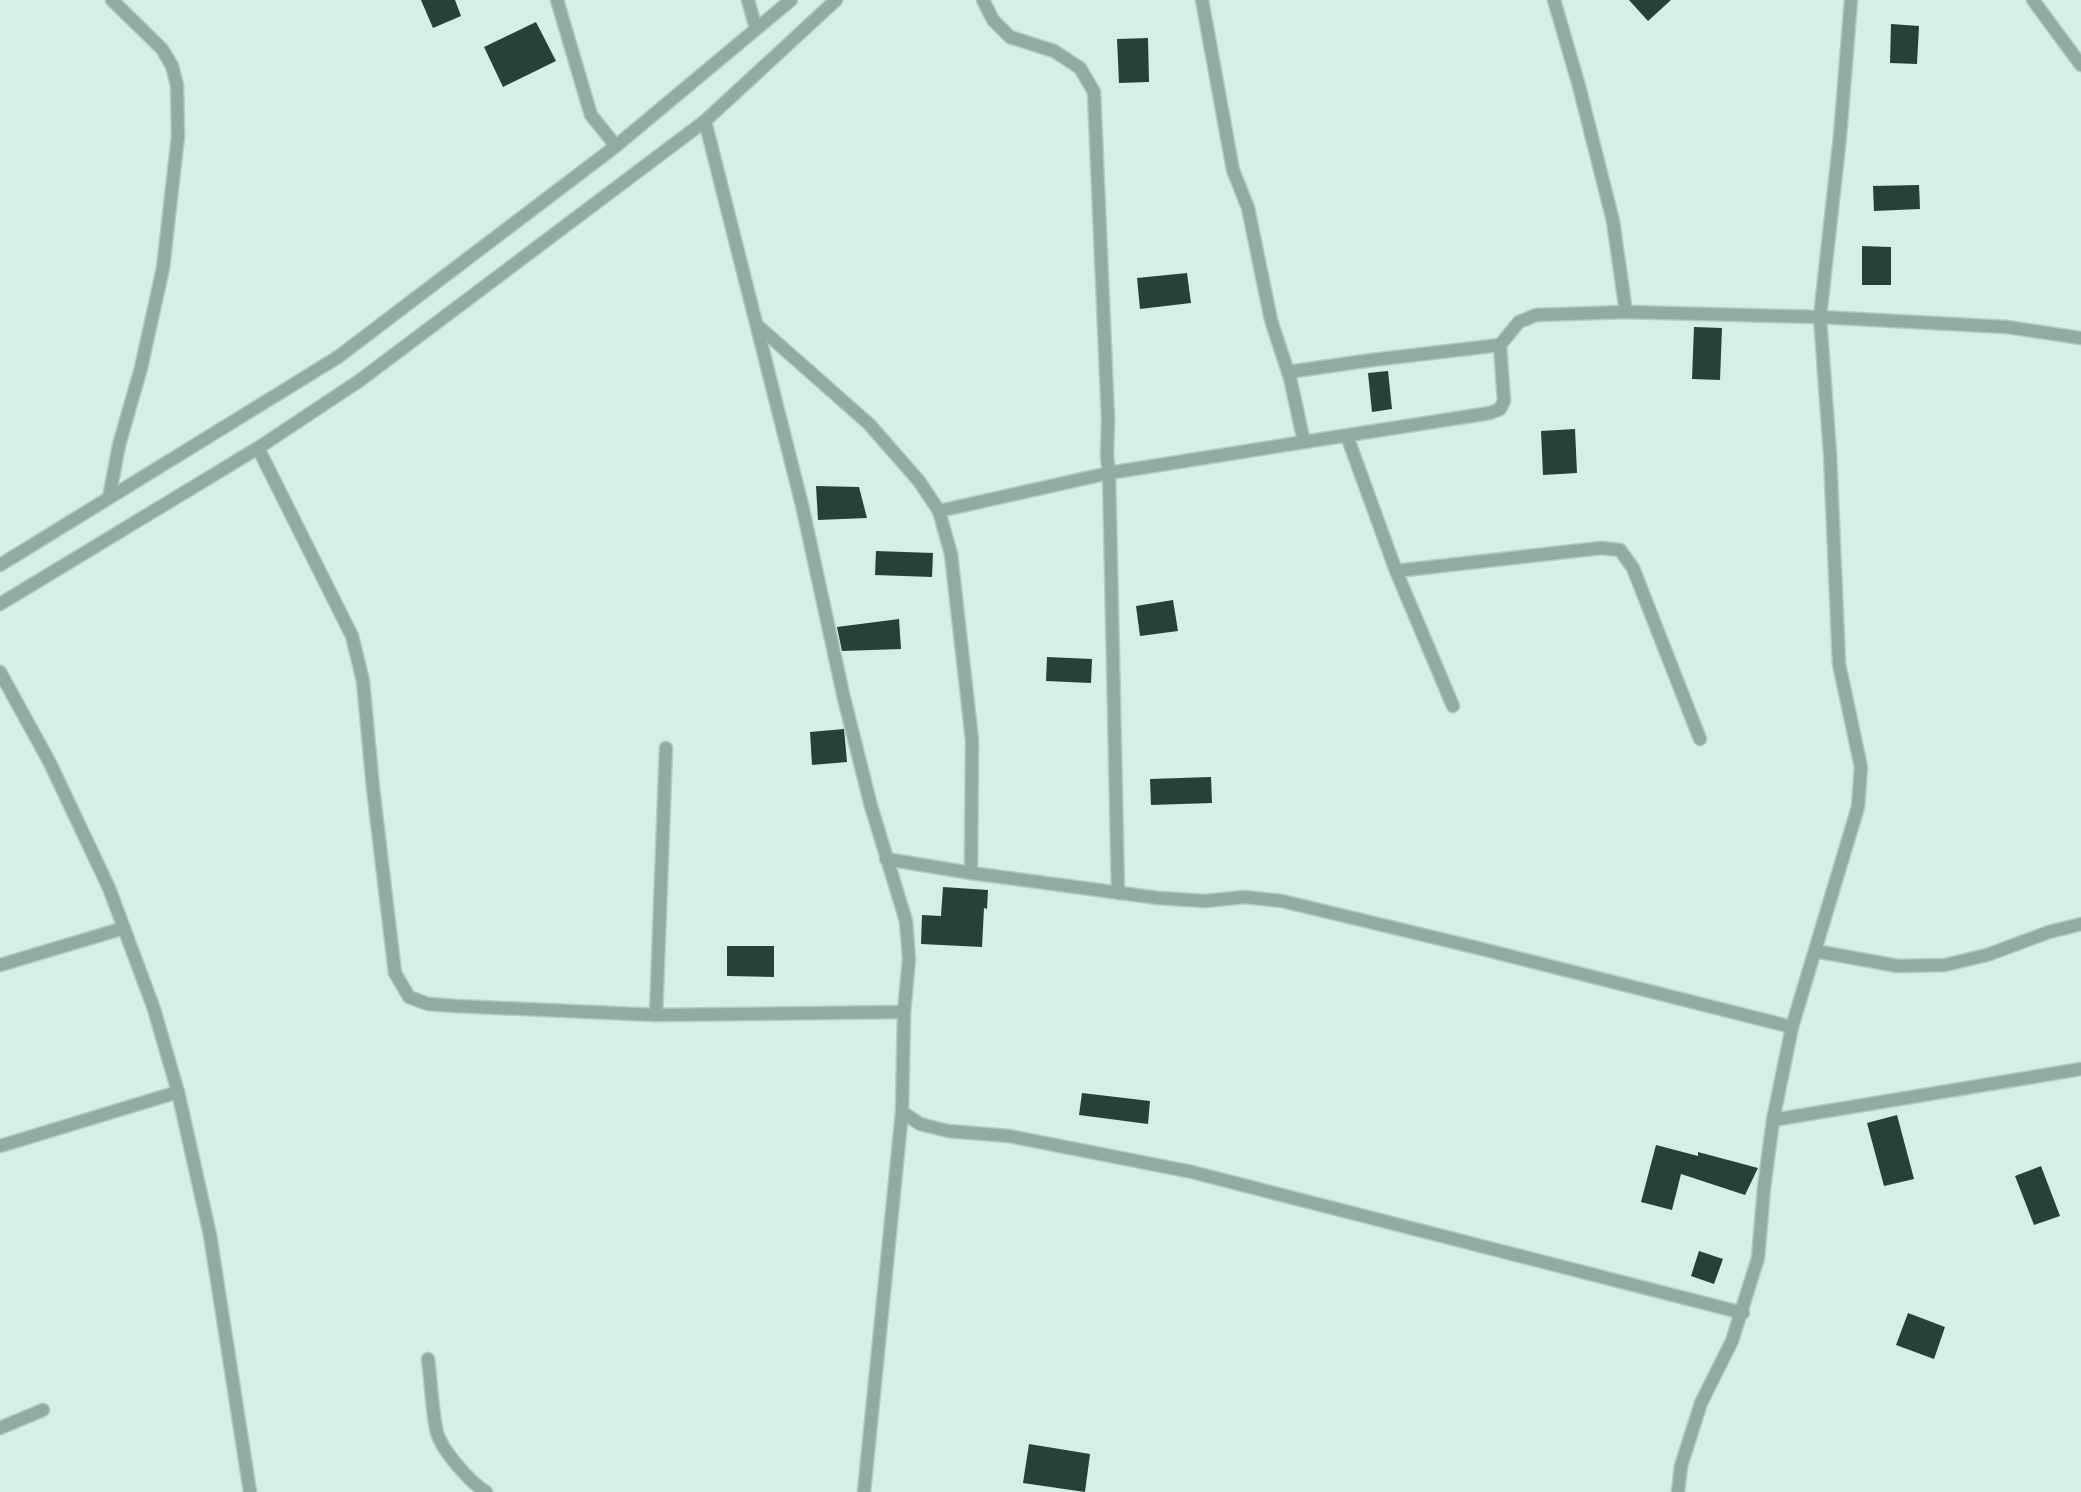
<svg xmlns="http://www.w3.org/2000/svg" width="2081" height="1492" font-family="Lora,serif">
<rect width="100%" height="100%" fill="#d2f0e4"/>
<g fill="#274137">
<polygon points="421,0 455,0 461,16 433,28"/>
<polygon points="1629,0 1671,0 1648,21"/>
<polygon points="536,22 556,61 503,87 484,47"/>
<polygon points="1891,24 1919,26 1917,64 1890,63"/>
<polygon points="1148,38 1149,82 1119,83 1117,39"/>
<polygon points="1919,185 1920,209 1874,211 1873,186"/>
<polygon points="1862,246 1891,247 1891,285 1862,285"/>
<polygon points="1187,273 1191,303 1140,309 1137,278"/>
<polygon points="1694,327 1722,328 1720,380 1692,379"/>
<polygon points="1388,371 1392,409 1372,412 1368,373"/>
<polygon points="1575,429 1577,473 1543,475 1541,431"/>
<polygon points="816,486 859,487 867,518 818,520"/>
<polygon points="876,551 933,553 932,577 875,575"/>
<polygon points="1173,600 1178,631 1140,636 1136,606"/>
<polygon points="899,619 901,649 842,651 837,627"/>
<polygon points="1047,657 1092,659 1091,683 1046,681"/>
<polygon points="844,729 847,762 812,765 810,732"/>
<polygon points="1211,777 1212,803 1151,805 1150,779"/>
<polygon points="943,887 988,890 987,909 984,908 982,947 921,944 922,915 941,916"/>
<polygon points="727,946 774,946 774,977 727,976"/>
<polygon points="1082,1093 1150,1101 1148,1124 1079,1115"/>
<polygon points="1897,1115 1914,1179 1884,1186 1867,1123"/>
<polygon points="1656,1145 1698,1156 1698,1152 1758,1168 1745,1195 1681,1174 1672,1210 1641,1202"/>
<polygon points="2041,1166 2060,1216 2034,1225 2015,1176"/>
<polygon points="1699,1251 1723,1259 1714,1284 1691,1276"/>
<polygon points="1908,1313 1945,1327 1934,1359 1896,1345"/>
<polygon points="1029,1444 1090,1454 1085,1492 1023,1483"/>
</g>
<g fill="none" stroke-linecap="round" stroke-linejoin="round">
<defs>
<g id="minor">
<polyline points="557,0 591,115 616,146"/>
<polyline points="748,0 756,29"/>
<polyline points="983,0 993,20 1010,37 1054,51 1080,68 1094,92 1108,419 1107,456 1109,473 1118,893"/>
<polyline points="1202,0 1233,170 1248,208 1271,320 1290,378 1304,442 1490,413 1500,409 1504,401 1500,345 1519,322 1536,315 1626,312 1820,317 2007,327 2081,338"/>
<polyline points="1554,0 1579,86 1613,221 1626,312"/>
<polyline points="2033,0 2081,65"/>
<polyline points="705,121 802,505 843,694 871,806 906,921 909,959 904,1012 902,1112 864,1492"/>
<polyline points="758,326 869,424 919,481 939,511 951,554 972,740 971,873"/>
<polyline points="1288,372 1372,360 1500,345"/>
<polyline points="1347,436 1396,571 1453,706"/>
<polyline points="258,448 352,636 363,681 373,788 395,973 409,997 428,1004 456,1006 656,1015 904,1012"/>
<polyline points="109,498 119,445 141,368 163,268 178,136 177,85 172,66 162,49 112,0"/>
<polyline points="939,511 1109,473 1304,442"/>
<polyline points="1396,571 1601,548 1620,550 1633,568 1700,739"/>
<polyline points="0,672 50,763 109,888 154,1009 178,1092 210,1235 250,1492"/>
<polyline points="886,859 971,873 1158,898 1205,901 1245,897 1282,901 1478,948 1792,1027"/>
<polyline points="1815,951 1898,966 1945,965 1987,955 2049,932 2081,924"/>
<polyline points="0,965 124,928"/>
<polyline points="656,1015 666,748"/>
<polyline points="902,1112 920,1124 948,1131 1009,1136 1192,1172 1743,1313"/>
<polyline points="1773,1120 2081,1069"/>
<polyline points="0,1146 178,1092"/>
<path d="M428 1359C431 1380 432 1413 437 1433 443 1452 470 1482 486 1492"/>
<polyline points="0,1428 43,1410"/>
<polyline points="1678,1492 1681,1466 1701,1403 1732,1341 1758,1258 1764,1188 1773,1120 1792,1027 1858,807 1861,767 1839,664 1830,454 1820,317 1840,136 1851,0"/>
</g>
<g id="tertiary">
<polyline points="0,565 338,357 616,146 791,0"/>
<polyline points="0,604 258,448 359,381 705,121 836,0"/>
</g>
</defs>
<use href="#minor" stroke="#b1cbc1" stroke-width="15"/>
<use href="#tertiary" stroke="#b1cbc1" stroke-width="15"/>
<use href="#minor" stroke="#8eaca0" stroke-width="12"/>
<use href="#tertiary" stroke="#8eaca0" stroke-width="12"/>
</g>
</svg>
